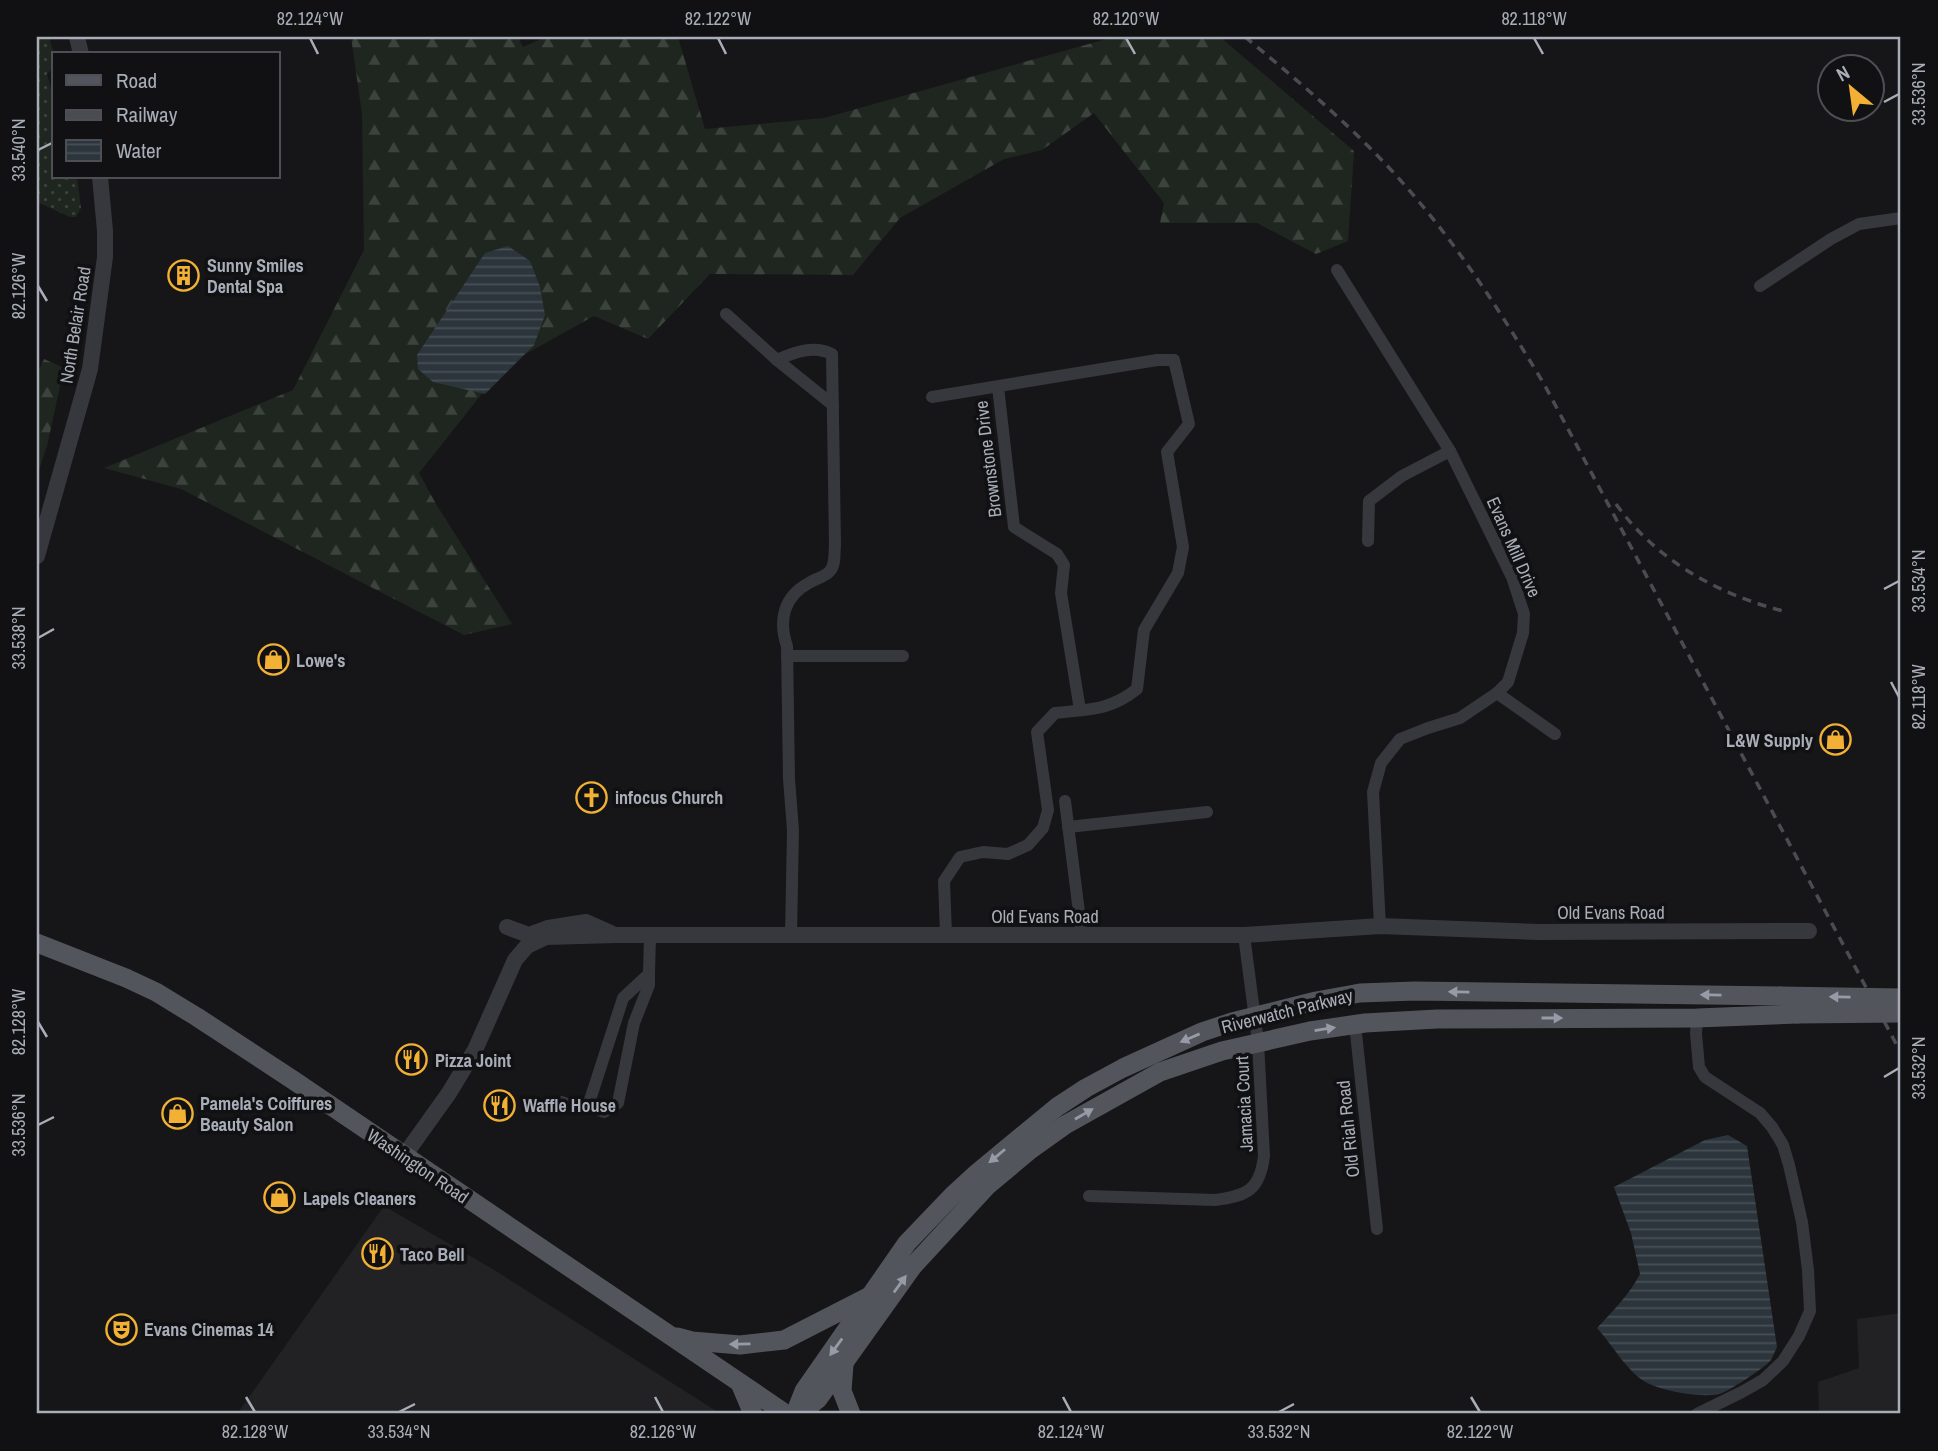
<svg xmlns="http://www.w3.org/2000/svg" width="1938" height="1451" font-family="'Archivo Narrow',sans-serif">
<defs>
<pattern id="grass-dots" width="8" height="8" patternUnits="userSpaceOnUse" patternTransform="scale(1.75)"><rect width="8" height="8" fill="#1e261f"/><path d="M2 2h.1M6 6h.1" fill="none" stroke="#3c433d" stroke-width="1.8" stroke-linecap="round"/></pattern>
<pattern id="forest-firs" width="22" height="20" patternUnits="userSpaceOnUse" patternTransform="scale(1.75)"><rect width="22" height="20" fill="#1e261f"/><path d="M5 1l3.5 6h-7zM16 11l3.5 6h-7z" fill="#3c433d"/></pattern>
<pattern id="water-rules" width="6" height="5" patternUnits="userSpaceOnUse" patternTransform="scale(1.75)"><rect width="6" height="5" fill="#2c353c"/><path d="M0 2.5h6" fill="none" stroke="#485056"/></pattern>
</defs>
<rect width="100%" height="100%" fill="#161618"/>
<g fill="#222225">
<polygon points="384,1206 496,1271 721,1414 237,1414"/>
<polygon points="1901,1313 1901,1414 1819,1414 1818,1382 1859,1368 1857,1319"/>
</g>
<polygon fill="url(#grass-dots)" points="37,37 49,37 54,54 54,67 47,74 54,100 54,177 77,177 81,208 76,217 70,217 37,202"/>
<g fill="url(#forest-firs)">
<polygon points="351,37 518,37 523,47 546,37 678,37 705,129 824,118 1114,37 1220,37 1354,151 1348,241 1316,254 1257,223 1160,223 1164,203 1094,113 1042,150 1004,159 900,218 853,275 710,274 648,339 594,316 504,366 419,473 436,504 512,624 464,635 181,489 104,468 293,390 364,250 362,114"/>
<polygon points="44,359 64,368 47,446 37,476 37,374"/>
</g>
<g fill="url(#water-rules)">
<polygon points="508,246 530,261 540,287 545,315 534,345 485,394 433,382 418,369 417,355 485,253"/>
<path d="M1728 1135 1747 1146 1777 1347 1771 1360 1766 1365C1755 1373 1730 1391 1719 1394 1701 1398 1659 1391 1644 1381 1627 1371 1611 1343 1597 1328 1613 1311 1629 1295 1640 1274L1631 1233 1614 1187 1705 1140Z"/>
</g>
<g fill="none" stroke-linecap="round" stroke-linejoin="round">
<g stroke="#37383d" stroke-width="12">
<polyline points="1337,270 1450,451 1512,577 1524,614 1523,633 1508,682 1497,693 1460,718 1428,728 1400,739 1381,763 1373,792 1380,926"/>
<polyline points="1760,286 1831,239 1859,224 1901,218"/>
<polyline points="726,314 777,360 833,405"/>
<path d="M777 360C794 352 814 345 832 354L835 545C834 553 836 566 829 572 824 577 815 579 809 583 784 596 778 620 787 646L789 779 793 830 791 935"/>
<polyline points="998,387 1014,527 1057,554 1064,565 1061,593 1080,710"/>
<path d="M932 397 1157 360H1174L1189 424 1167 452 1183 547 1178 573 1144 630 1137 689C1109 711 1089 709 1055 713L1037 732 1048 810 1043 828 1028 845 1008 854 983 852 960 857 944 881 946 935"/>
<polyline points="1368,541 1369,501 1402,476 1450,451"/>
<polyline points="787,656 903,656"/>
<polyline points="1497,693 1555,734"/>
<polyline points="1065,801 1082,936"/>
<polyline points="1068,827 1207,812"/>
<polyline points="1355,1024 1377,1229"/>
<polyline points="562,1102 580,1109 588,1106 623,998 649,974 650,935"/>
<polyline points="588,1106 604,1112 618,1103 634,1023 649,985 649,974"/>
<path d="M1089 1196 1215 1200C1247 1196 1260 1190 1264 1156L1258 1042 1244 935"/>
<polyline points="1697,1414 1742,1392 1763,1380 1783,1361 1799,1336 1810,1311 1808,1270 1802,1222 1789,1165 1783,1145 1772,1127 1760,1113 1705,1077 1699,1067 1696,1034 1697,1018"/>
</g>
<g stroke="#37383d" stroke-width="16">
<polyline points="77,37 81,54"/>
<polyline points="37,556 90,369 105,257 105,231 100,177"/>
<polyline points="507,927 529,935 548,928 586,922 611,933"/>
<polyline points="404,1156 449,1093 475,1050 515,960 527,946 546,937 616,935 1244,935 1380,926 1539,932 1809,931"/>
</g>
<g stroke="#53555c" stroke-width="19">
<polyline points="37,943 126,978 156,992 197,1017 293,1080 786,1414"/>
<polyline points="677,1337 692,1341 740,1345 784,1340 870,1296"/>
<polyline points="844,1364 842,1391 851,1414"/>
<polyline points="740,1383 753,1414"/>
<polyline points="795,1414 804,1391 907,1243 952,1196 977,1173 1057,1107 1086,1088 1123,1068 1202,1032 1232,1022 1316,1001 1360,993 1415,991 1780,996"/>
<polyline points="799,1414 818,1399 913,1266 987,1186 1030,1150 1065,1125 1160,1072 1222,1051 1310,1031 1365,1023 1437,1019 1697,1018 1797,1014"/>
</g>
<g stroke="#4a4c52" stroke-width="3.5" stroke-dasharray="9 7" stroke-linecap="butt">
<path d="M1245 37C1307 88 1369 141 1420 203 1467 259 1506 321 1544 384L1901 1053"/>
<path d="M1616 504C1656 560 1717 594 1783 611"/>
</g>
<g stroke="#53555c" stroke-width="19">
<polyline points="1780,996 1901,998"/>
<polyline points="1797,1014 1901,1013"/>
</g>
</g>
<defs><path id="oneway-solid" d="M-6-.8H1V-3.2L6.5 0L1 3.2V.8H-6Z" transform="scale(1.75)"/></defs>
<g fill="#979ba6">
<use href="#oneway-solid" transform="translate(1459 992) rotate(-179)"/>
<use href="#oneway-solid" transform="translate(1711 995) rotate(-179)"/>
<use href="#oneway-solid" transform="translate(1840 997) rotate(-179)"/>
<use href="#oneway-solid" transform="translate(1552 1018)"/>
<use href="#oneway-solid" transform="translate(1325 1029) rotate(-9)"/>
<use href="#oneway-solid" transform="translate(1190 1038) rotate(157)"/>
<use href="#oneway-solid" transform="translate(1084 1114) rotate(-30)"/>
<use href="#oneway-solid" transform="translate(997 1156) rotate(140)"/>
<use href="#oneway-solid" transform="translate(900 1284) rotate(-54)"/>
<use href="#oneway-solid" transform="translate(740 1344) rotate(179)"/>
<use href="#oneway-solid" transform="translate(836 1347) rotate(126)"/>
</g>
<path fill="none" stroke="#a8adb8" stroke-width="2.5" d="M310 38 318 54M718 38 726 54M1126 38 1135 54M1534 38 1543 54M1884 102 1899 94M38 150 54 142M38 286 47 301M1884 589 1899 581M38 638 54 629M1891 682 1899 697M38 1022 47 1037M1884 1077 1899 1068M38 1125 54 1117M246 1397 255 1412M655 1397 663 1412M1063 1397 1071 1412M1471 1397 1480 1412M399 1412 415 1404M1279 1412 1294 1404"/>
<defs>
<symbol id="building-ring" viewBox="-11 -11 22 22"><circle r="9.5" fill="#111113" stroke="#f2b134" stroke-width="1.5"/><path d="M-4-6H4V6H1V3H-1V6H-4ZM-2.5-4.3h1.7v1.8h-1.7ZM.8-4.3h1.7v1.8H.8ZM-2.5-1h1.7V.8h-1.7ZM.8-1h1.7V.8H.8Z" fill="#f2b134"/></symbol>
<symbol id="shop-ring" viewBox="-11 -11 22 22"><circle r="9.5" fill="#111113" stroke="#f2b134" stroke-width="1.5"/><path d="M-5-2.5h2.3a2.7 3.5 0 0 1 5.4 0H5L5.5 6h-11ZM-1.5-2.5h3a1.5 2.3 0 0 0-3 0Z" fill="#f2b134"/></symbol>
<symbol id="church-ring" viewBox="-11 -11 22 22"><circle r="9.5" fill="#111113" stroke="#f2b134" stroke-width="1.5"/><path d="M-1.2-6h2.4v3.5h3.3v2.4h-3.3V6h-2.4V-.1h-3.3v-2.4h3.3Z" fill="#f2b134"/></symbol>
<symbol id="restaurant-ring" viewBox="-11 -11 22 22"><circle r="9.5" fill="#111113" stroke="#f2b134" stroke-width="1.5"/><path d="M-5-6h1v4h1v-4h1v4h1v-4h1v5L-1.5 .5V6h-2V.5L-5-1ZM5-6V6H3V1.5H1.5Q1.5-4 5-6Z" fill="#f2b134"/></symbol>
<symbol id="theatre-ring" viewBox="-11 -11 22 22"><circle r="9.5" fill="#111113" stroke="#f2b134" stroke-width="1.5"/><path d="M-5-5.5Q0-4 5-5.5V0Q5 5 0 6Q-5 5-5 0ZM-3.3-2.5H-1v1.5H-3.3ZM1-2.5H3.3v1.5H1ZM-2.8 1Q0 5.5 2.8 1Z" fill="#f2b134"/></symbol>
</defs>
<g fill-rule="evenodd">
<use href="#building-ring" x="166" y="258" width="35" height="35"/>
<use href="#shop-ring" x="256" y="642" width="35" height="35"/>
<use href="#shop-ring" x="1818" y="722" width="35" height="35"/>
<use href="#church-ring" x="574" y="780" width="35" height="35"/>
<use href="#restaurant-ring" x="394" y="1042" width="35" height="35"/>
<use href="#restaurant-ring" x="482" y="1088" width="35" height="35"/>
<use href="#shop-ring" x="160" y="1096" width="35" height="35"/>
<use href="#shop-ring" x="262" y="1180" width="35" height="35"/>
<use href="#restaurant-ring" x="360" y="1236" width="35" height="35"/>
<use href="#theatre-ring" x="104" y="1312" width="35" height="35"/>
</g>
<g text-anchor="middle" dominant-baseline="central" stroke-width="7" stroke-linejoin="round" paint-order="stroke">
<g font-size="18" font-weight="bold" fill="#a8adb8" stroke="#111113" text-anchor="start">
<text x="207" y="265">Sunny Smiles<tspan x="207" dy="21">Dental Spa</tspan></text>
<text x="296" y="660">Lowe's</text>
<text x="1813" y="740" text-anchor="end">L&amp;W Supply</text>
<text x="615" y="797">infocus Church</text>
<text x="435" y="1060">Pizza Joint</text>
<text x="200" y="1103">Pamela's Coiffures<tspan x="200" dy="21">Beauty Salon</tspan></text>
<text x="523" y="1105">Waffle House</text>
<text x="303" y="1198">Lapels Cleaners</text>
<text x="400" y="1254">Taco Bell</text>
<text x="144" y="1329">Evans Cinemas 14</text>
</g>
<g font-size="18" fill="#a8adb8" stroke="#111113">
<text transform="translate(75 325) rotate(-81)">North Belair Road</text>
<text transform="translate(988 459) rotate(-97)">Brownstone Drive</text>
<text transform="translate(1514 547) rotate(66)">Evans Mill Drive</text>
<text x="1611" y="912">Old Evans Road</text>
<text x="1045" y="916">Old Evans Road</text>
<text transform="translate(1287 1011) rotate(-14)">Riverwatch Parkway</text>
<text transform="translate(1244 1104) rotate(-93)">Jamacia Court</text>
<text transform="translate(1348 1129) rotate(-96)">Old Riah Road</text>
<text transform="translate(418 1166) rotate(34)">Washington Road</text>
</g>
</g>
<rect width="1938" height="1451" fill="none" stroke="#111113" stroke-width="77"/>
<rect x="52" y="52" width="228" height="126" fill="#111113" stroke="#4d4f55" stroke-width="2"/>
<rect x="66" y="75" width="35" height="10" fill="#53555c" stroke="#4d4f55" stroke-width="2"/>
<text x="116" y="88" font-size="21" fill="#a8adb8">Road</text>
<rect x="66" y="110" width="35" height="10" fill="#4a4c52" stroke="#4d4f55" stroke-width="2"/>
<text x="116" y="122" font-size="21" fill="#a8adb8">Railway</text>
<rect x="66" y="140" width="35" height="21" fill="url(#water-rules)" stroke="#4d4f55" stroke-width="2"/>
<text x="116" y="158" font-size="21" fill="#a8adb8">Water</text>
<g transform="translate(1851 88) rotate(331)"><circle r="33" fill="#111113" stroke="#4d4f55" stroke-width="2"/>
<path d="M0-5L12 26L0 18L-12 26Z" fill="#f2b134"/>
<text y="-10" font-size="19" font-weight="bold" text-anchor="middle" fill="#a8adb8">N</text>
</g>
<rect x="38" y="38" width="1861" height="1374" fill="none" stroke="#a8adb8" stroke-width="2.5"/>
<g font-size="18" text-anchor="middle" fill="#a8adb8">
<text x="310" y="25">82.124°W</text>
<text x="718" y="25">82.122°W</text>
<text x="1126" y="25">82.120°W</text>
<text x="1534" y="25">82.118°W</text>
<text transform="translate(1919 94) rotate(-90)" y="6">33.536°N</text>
<text transform="translate(19 150) rotate(-90)" y="6">33.540°N</text>
<text transform="translate(19 286) rotate(-90)" y="6">82.126°W</text>
<text transform="translate(1919 581) rotate(-90)" y="6">33.534°N</text>
<text transform="translate(19 638) rotate(-90)" y="6">33.538°N</text>
<text transform="translate(1919 697) rotate(-90)" y="6">82.118°W</text>
<text transform="translate(19 1022) rotate(-90)" y="6">82.128°W</text>
<text transform="translate(1919 1068) rotate(-90)" y="6">33.532°N</text>
<text transform="translate(19 1125) rotate(-90)" y="6">33.536°N</text>
<text x="255" y="1438">82.128°W</text>
<text x="399" y="1438">33.534°N</text>
<text x="663" y="1438">82.126°W</text>
<text x="1071" y="1438">82.124°W</text>
<text x="1279" y="1438">33.532°N</text>
<text x="1480" y="1438">82.122°W</text>
</g>
</svg>
